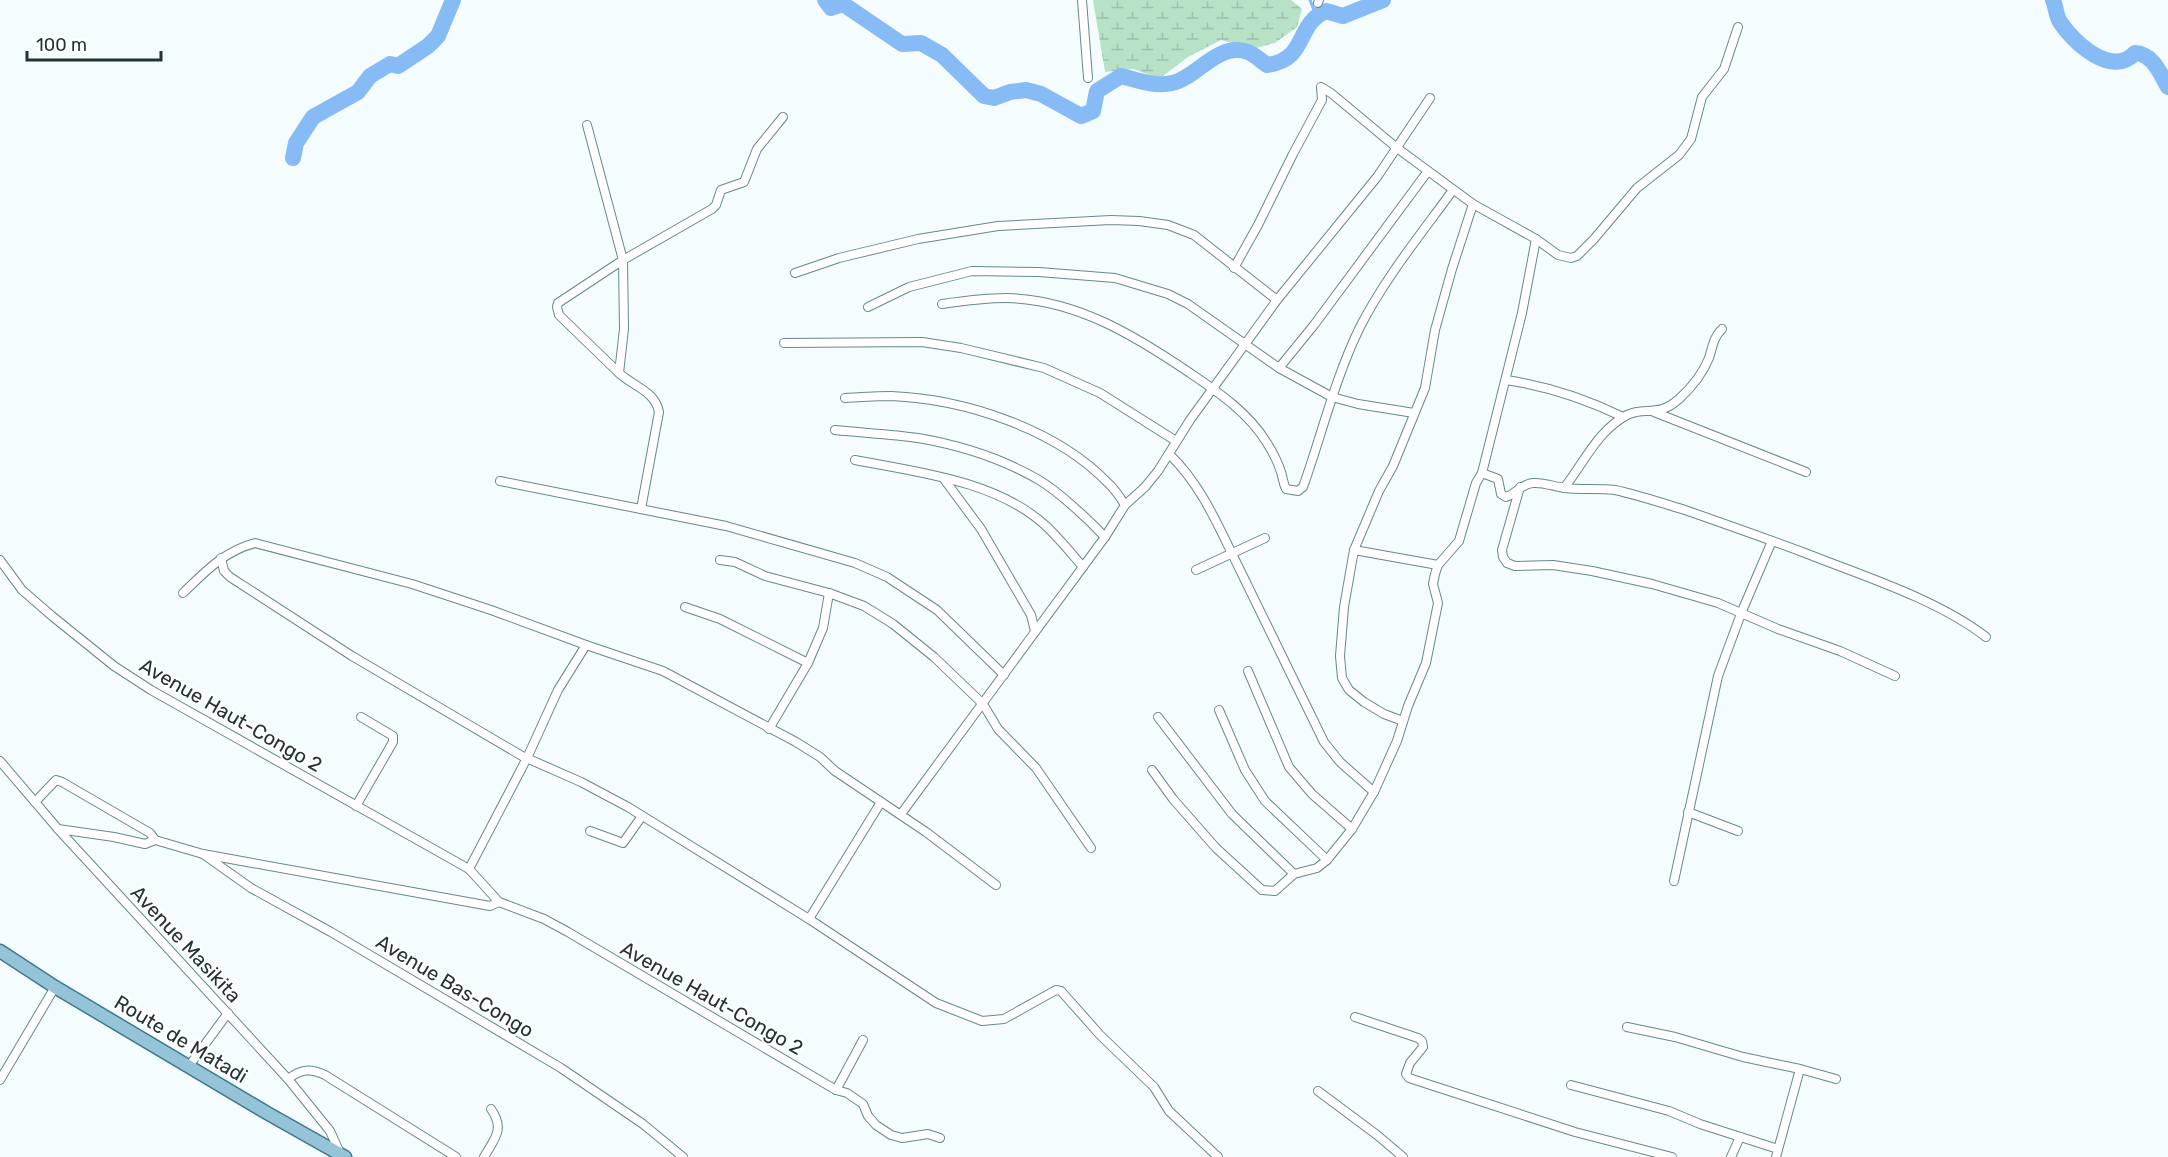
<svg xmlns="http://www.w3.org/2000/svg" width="2168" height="1157" font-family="Rubik,sans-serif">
<defs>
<pattern id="wetland-marsh" width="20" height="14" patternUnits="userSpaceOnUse" patternTransform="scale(1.5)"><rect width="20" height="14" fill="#b7e2c6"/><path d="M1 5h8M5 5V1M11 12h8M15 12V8" fill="none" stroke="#9dc2ab"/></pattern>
</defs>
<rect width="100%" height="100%" fill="#f5fcfd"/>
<polygon fill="url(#wetland-marsh)" points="1093,0 1291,0 1302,9 1297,27 1275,43 1253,49 1221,40 1188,57 1159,79 1134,69 1105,72"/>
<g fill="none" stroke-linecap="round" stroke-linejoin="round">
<polyline stroke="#87bbf5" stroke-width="3" points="1310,0 1316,15"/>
<g stroke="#87bbf5" stroke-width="16">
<path d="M825 0 831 8 843 4 902 44 921 43 942 55 984 96 994 98 1010 92 1026 90 1041 94 1081 116 1093 111 1097 91 1121 76C1137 80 1155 87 1172 83 1197 78 1218 41 1248 52 1254 54 1261 61 1267 65 1308 60 1295 24 1326 11L1343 16 1383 0"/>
<path d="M2053 0C2056 7 2056 16 2060 22 2074 43 2112 78 2135 53 2153 54 2160 73 2168 87"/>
<polyline points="293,158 296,143 313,117 358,92 370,76 390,64 398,66 428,46 438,36 453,0"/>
</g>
<defs>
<g id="street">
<polyline points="1082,0 1088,78"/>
<polyline points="1318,3 1319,0"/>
<path d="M587 125 623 260 624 329 619 373C634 387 655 391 659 412L641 509"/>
<polyline points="1234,268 1258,225 1293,154 1322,100 1321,87 1331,93 1397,148 1473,204 1536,239 1558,255 1571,258 1577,256 1594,239 1637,188 1679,155 1691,139 1702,97 1724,69 1738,27"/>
<polyline points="795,273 839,258 918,239 998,226 1111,220 1139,221 1168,225 1194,235 1277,300"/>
<path d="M942 304C963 301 984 298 1006 298 1075 299 1134 335 1190 373 1218 392 1249 413 1267 443 1272 451 1278 462 1281 472 1283 478 1283 483 1286 489L1298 491 1303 487C1322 434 1335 378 1360 327 1385 278 1421 234 1453 190"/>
<polyline points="868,307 909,287 972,271 1039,272 1115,278 1168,294 1188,304 1279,368 1332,397 1358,404 1414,413"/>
<polyline points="784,343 922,342 961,348 1044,368 1100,393 1176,441"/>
<polyline points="1279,368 1314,325 1428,171"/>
<polyline points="619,373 559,315 557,307 558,303 623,260 712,209 716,205 721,190 744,182 757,149 783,117"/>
<path d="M1506 380C1547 386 1586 399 1623 417"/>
<path d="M845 398C861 397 876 396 891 396 965 399 1056 429 1108 483 1115 489 1120 497 1125 505"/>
<polyline points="1654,412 1806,472"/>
<path d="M835 430C863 433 891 434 918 438 959 445 1003 459 1039 480 1059 492 1089 520 1105 537"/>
<path d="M1169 454C1202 485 1220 530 1240 570 1268 627 1296 685 1324 742L1340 762 1374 792"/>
<path d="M855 460C917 472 998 481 1046 526 1059 538 1071 553 1083 567"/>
<path d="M1482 473 1498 479 1501 494 1506 497C1516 494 1521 484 1533 483 1544 482 1554 487 1565 488 1581 490 1598 488 1615 490 1638 495 1662 503 1685 510 1725 524 1765 538 1805 553 1863 576 1937 599 1986 637"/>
<polyline points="944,479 981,529 1031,615 1035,631"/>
<polyline points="500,481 726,526 855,563 887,577 937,610 1004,675"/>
<polyline points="1520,487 1502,550 1503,557 1507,563 1515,566 1553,565 1592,571 1652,584 1718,603 1778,629 1840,651 1895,676"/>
<path d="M1564 488C1584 463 1597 431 1627 415 1645 406 1658 418 1679 399 1691 388 1703 373 1709 358 1713 346 1713 338 1722 329"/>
<polyline points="1354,550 1438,565"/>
<polyline points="221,558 224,571 230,577 352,656 522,756 581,782 628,807 809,919 936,1003 982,1021 1004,1019 1056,990 1061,991 1100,1035 1154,1087 1169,1111 1218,1157"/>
<polyline points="0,560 22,590 52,616 114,666 151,690 469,869"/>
<polyline points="720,560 735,562 765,576 829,593 864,606 893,624 934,657 983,704 998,729 1036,768 1091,848"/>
<polyline points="1196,570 1265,538"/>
<path d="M183 593C205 572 224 551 255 543L412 584 491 610 586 645"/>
<polyline points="685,607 720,619 808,663"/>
<polyline points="1248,671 1289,767 1312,794 1352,829"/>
<polyline points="1219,710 1245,770 1265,801 1327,860"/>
<polyline points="1158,717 1232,814 1294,874"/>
<polyline points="1403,721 1384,714 1364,702 1349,690 1342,678 1340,656 1344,607 1354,550 1379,491 1393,466 1425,388 1435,330 1452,269 1473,204"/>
<polyline points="769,729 808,663 823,628 829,593"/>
<polyline points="0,761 58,829 288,1079 330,1131 340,1153"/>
<polyline points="1152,770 1173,799 1216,848 1262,890 1275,891 1294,874 1317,868 1327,860 1352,829 1374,792 1397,741 1408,706 1426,663 1438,603 1433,584 1435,574 1438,565 1459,541 1476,483 1482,473 1522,313 1536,239"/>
<polyline points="35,802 56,780 62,782 150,833 155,840"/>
<polyline points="356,806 393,742 393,736 361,717"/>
<polyline points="1688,812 1738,831"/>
<polyline points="901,814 1105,537 1125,505 1145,487 1158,471 1190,420 1277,300 1377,177 1430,98"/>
<polyline points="58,829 114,837 145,844 155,840 203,854 490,906 499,902"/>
<polyline points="590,831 623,843 642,816"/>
<polyline points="203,854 251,888 331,932 561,1068 643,1124 683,1157"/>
<polyline points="1674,881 1718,676 1742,611 1772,541"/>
<polyline points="809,919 881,802"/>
<polyline points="1355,1017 1418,1038 1422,1041 1423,1047 1410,1063 1406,1074 1409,1078 1575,1132 1672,1157"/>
<polyline points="1627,1027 1675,1037 1743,1057 1800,1069 1836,1079"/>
<polyline points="189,1066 228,1013"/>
<path d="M288 1079C301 1069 310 1068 325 1075L456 1157"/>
<polyline points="0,1080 55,987"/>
<polyline points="1571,1085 1669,1111 1700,1124 1778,1149"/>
<polyline points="836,1090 863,1040"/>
<polyline points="1318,1091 1377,1135 1403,1157"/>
<polyline points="940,1138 928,1134 902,1138 891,1135 876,1125 868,1116 863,1104 847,1093 836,1090 568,932 544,919 499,902 469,869 527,758 558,690 586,645 663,671 796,742 820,757 835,771 926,832 996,885"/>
<path d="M484 1157C495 1138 505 1129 491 1109"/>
<polyline points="1731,1157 1740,1137"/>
<polyline points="1776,1157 1800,1069"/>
</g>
<polyline id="primary" points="0,951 55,987 267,1113 345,1157"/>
</defs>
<use href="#street" stroke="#66898c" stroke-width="10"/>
<use href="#primary" stroke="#3f788e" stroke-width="15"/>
<use href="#street" stroke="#fff" stroke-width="8"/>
<use href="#primary" stroke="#95c4d9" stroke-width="12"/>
</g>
<g text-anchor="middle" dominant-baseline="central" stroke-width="4.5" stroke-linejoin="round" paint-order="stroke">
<g font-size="20" fill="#233233" stroke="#fff">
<text transform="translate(231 715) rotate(30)">Avenue Haut-Congo 2</text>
<text transform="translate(186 944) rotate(47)">Avenue Masikita</text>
<text transform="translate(455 986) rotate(31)">Avenue Bas-Congo</text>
<text transform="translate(712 998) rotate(30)">Avenue Haut-Congo 2</text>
<text transform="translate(181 1039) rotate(31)">Route de Matadi</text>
</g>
</g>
<path d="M27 51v9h134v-9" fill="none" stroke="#233233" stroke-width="3"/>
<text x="36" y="51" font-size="18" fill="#233233" stroke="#ffffff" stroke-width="4.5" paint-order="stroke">100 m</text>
</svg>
